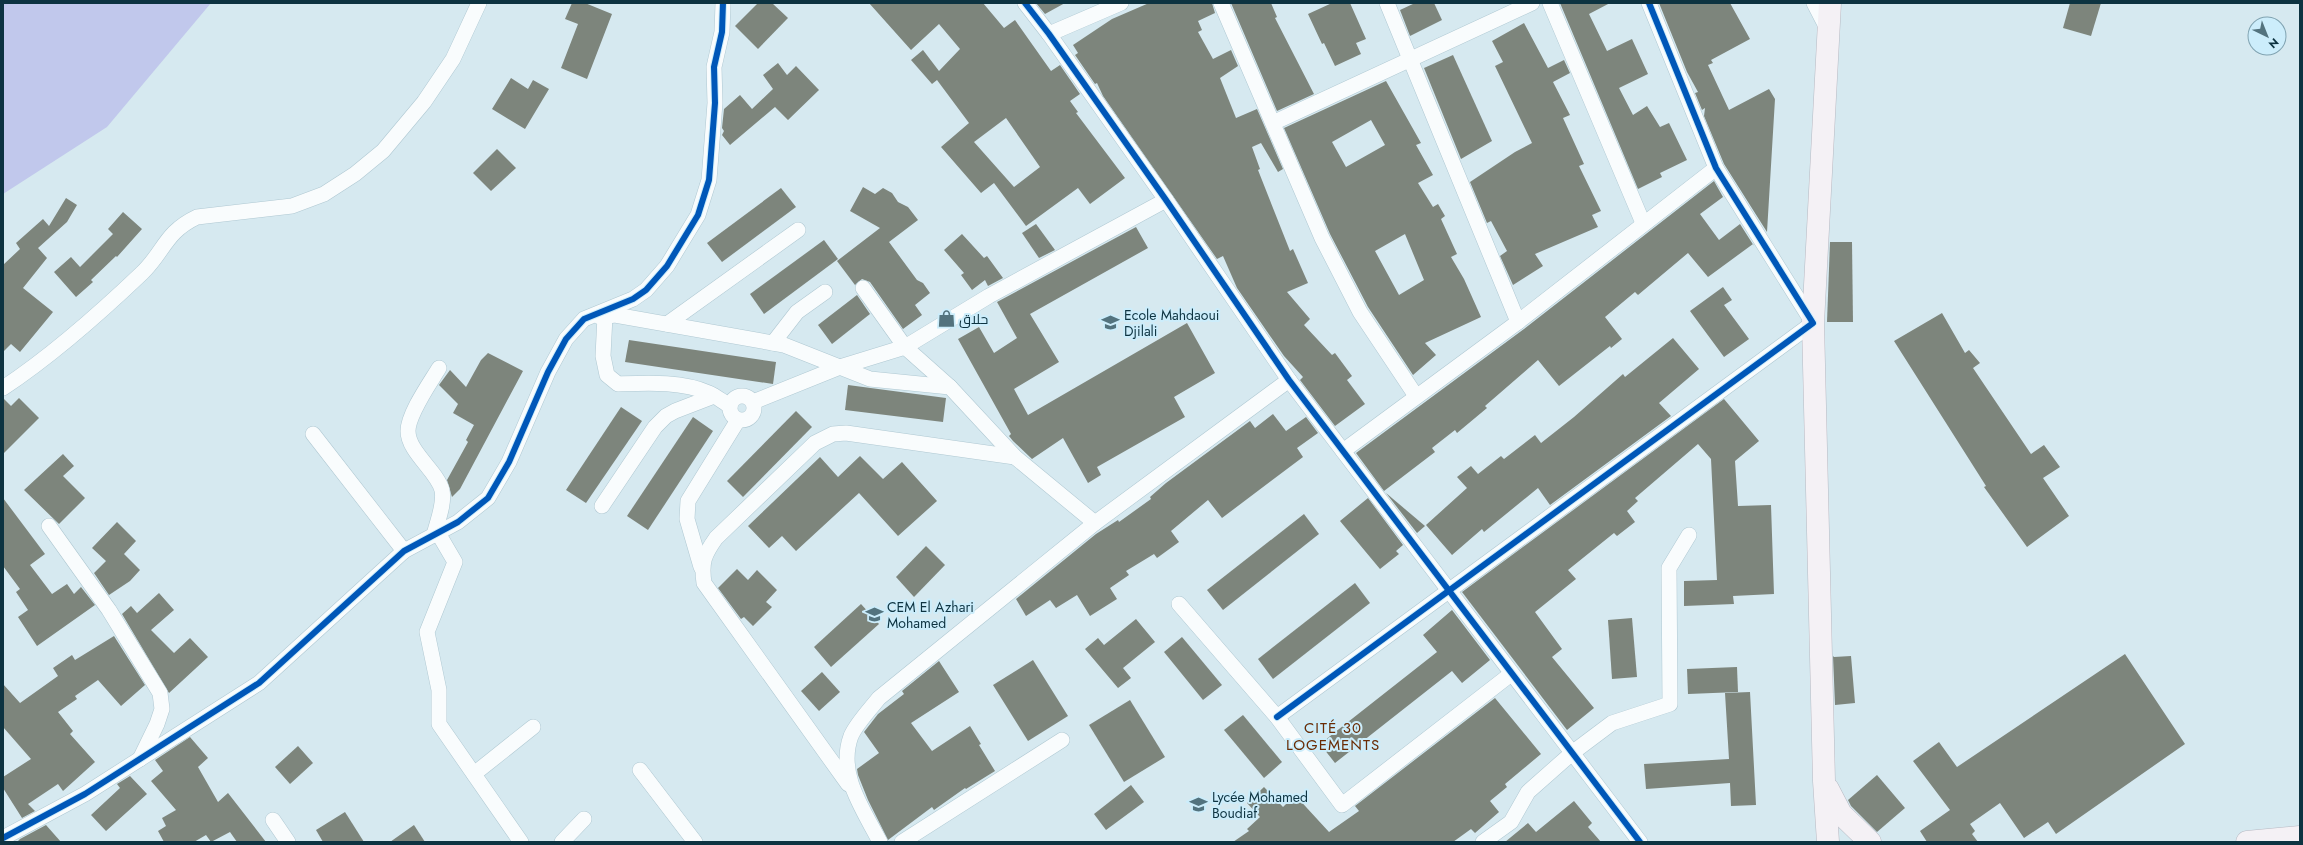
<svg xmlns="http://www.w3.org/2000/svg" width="2303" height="845" font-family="Jost,Cairo,sans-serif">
<rect width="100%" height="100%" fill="#d6e9f0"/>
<polygon fill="#c1c8ec" points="3,3 211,3 107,127 3,194"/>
<g fill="#7d857c" fill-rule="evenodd">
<polygon points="572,3 585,3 612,14 587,79 561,68 578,24 565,19"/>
<polygon points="758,3 772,3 788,18 758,49 735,26"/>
<path d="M869 3H983L1004 28 1015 20 1051 71 1060 65 1080 94 1070 101 1078 112 1076 113 1125 178 1090 204 1078 188 1026 226 994 183 981 193 941 147 969 123 937 80 932 84 911 60 923 50 939 71 960 49 939 24 911 50ZM1006 118 1040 167 1014 187 974 142Z"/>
<polygon points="1036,3 1065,3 1045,14"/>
<polygon points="1149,3 1212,3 1215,13 1198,21 1202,30 1198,32 1213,59 1231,50 1238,66 1220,78 1236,118 1257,109 1283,169 1278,172 1261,143 1252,147 1260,169 1258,170 1290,251 1293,249 1308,283 1287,292 1310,319 1304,325 1332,355 1335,353 1352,376 1347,380 1365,404 1335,426 1300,380 1303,377 1284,356 1237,288 1223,256 1217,259 1103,96 1097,83 1095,84 1075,55 1078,53 1073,45 1112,19"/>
<polygon points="1231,3 1271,3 1277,17 1275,18 1314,94 1277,111"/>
<polygon points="1332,3 1350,3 1366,39 1356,43 1361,54 1335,66 1324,43 1322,44 1308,14"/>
<polygon points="1415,3 1434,3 1442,20 1410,36 1400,10"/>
<polygon points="1560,3 1610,3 1589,14 1607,51 1632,39 1648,74 1619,88 1633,115 1647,106 1660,127 1669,123 1687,160 1660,173 1662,177 1638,189"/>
<polygon points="1659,3 1730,3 1750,39 1711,60 1713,63 1708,65 1729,110 1769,89 1775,99 1767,232 1724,164 1704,116 1705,108 1702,110 1695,93 1698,92 1687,72"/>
<polygon points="2070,3 2101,3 2091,36 2063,28"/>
<polygon points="1524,23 1548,68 1564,60 1570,73 1553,82 1570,115 1563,118 1584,164 1579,166 1601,211 1592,215 1598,227 1535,254 1543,266 1513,285 1500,256 1507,251 1491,221 1487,223 1470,182 1515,152 1532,143 1495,66 1503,62 1492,41"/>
<polygon points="1453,55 1492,141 1461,159 1424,68"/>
<polygon points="778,63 787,75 796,66 819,90 788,120 775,107 730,145 722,135 724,131 722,128 724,109 740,95 752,109 773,89 763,75"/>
<polygon points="511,78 528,89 533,80 549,89 525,129 492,109"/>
<path d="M1386 81 1421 143 1416 145 1433 175 1418 183 1433 207 1438 204 1445 216 1441 219 1457 254 1451 257 1464 279 1481 317 1425 343 1436 355 1413 375 1368 307 1330 234 1284 128ZM1371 120 1385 145 1346 167 1332 142ZM1405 234 1424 280 1399 295 1375 251Z"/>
<polygon points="497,149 516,168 491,191 473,173"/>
<polygon points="1714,181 1723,197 1700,214 1719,240 1740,224 1754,246 1753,244 1708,277 1688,253 1638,295 1635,292 1605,317 1622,339 1611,348 1610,346 1559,386 1538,360 1485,406 1487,408 1457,433 1455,430 1432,448 1435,452 1384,491 1356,453 1524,329"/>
<polygon points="863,187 875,194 883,188 892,193 898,202 908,207 918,220 889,242 917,280 923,283 930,293 915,305 922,315 903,329 870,282 862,279 855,285 837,261 880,228 850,211"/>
<polygon points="781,188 796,207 722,262 707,243"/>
<polygon points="66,198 77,205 67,222 38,248 47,258 23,288 53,312 20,352 11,344 3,352 3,265 20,249 16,243 43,219 49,226"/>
<polygon points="123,212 142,229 117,257 116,256 91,280 93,282 76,297 54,272 71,257 80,267 113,234 108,229"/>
<polygon points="1036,224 1055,250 1039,258 1022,233"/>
<polygon points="1136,227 1148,248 1030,314 1059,362 1014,389 1028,415 1187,323 1215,373 1174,397 1185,417 1097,467 1101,475 1088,483 1063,438 1032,459 1013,441 1009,436 1011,434 958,339 979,327 994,353 1017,338 997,302"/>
<polygon points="962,234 984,258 987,256 1003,278 988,286 985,280 972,290 961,275 964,273 944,250"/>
<polygon points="824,240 838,259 764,314 750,294"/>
<polygon points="1830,242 1852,242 1853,322 1827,322"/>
<polygon points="1723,287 1732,300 1724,305 1749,339 1724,357 1690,311"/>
<polygon points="857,295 870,314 832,344 818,325"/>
<polygon points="1942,313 1965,353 1969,350 1980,363 1973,368 2031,454 2044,445 2060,467 2043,478 2069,516 2027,547 1984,487 1986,486 1894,341"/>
<polygon points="1673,338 1699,369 1659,403 1671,416 1550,505 1538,488 1484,532 1482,529 1452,555 1426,525 1467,488 1457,477 1471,466 1478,474 1501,456 1504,459 1535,435 1541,443 1574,417 1623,374 1625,377"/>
<polygon points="629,340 776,362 773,384 625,362"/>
<polygon points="488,353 523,371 460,489 452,497 447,480 468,442 466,440 474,425 453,413 458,404 439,385 450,370 466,387 481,360"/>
<polygon points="848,385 946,398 943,422 845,410"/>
<polygon points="3,398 11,406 19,398 39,418 3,454"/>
<polygon points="1724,399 1759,441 1735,461 1738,506 1771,505 1774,594 1733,596 1734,604 1684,606 1684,581 1717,580 1711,459 1698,444 1635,498 1638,501 1627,511 1635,522 1617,536 1614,533 1568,570 1576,579 1535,612 1562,649 1552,657 1594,708 1567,730 1462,592"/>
<polygon points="621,407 642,421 586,503 566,490"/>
<polygon points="796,411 812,427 743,497 727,481"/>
<polygon points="1273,414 1286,431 1306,417 1318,433 1297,448 1303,457 1222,518 1208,500 1171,531 1179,542 1157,558 1154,554 1126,571 1129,575 1110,588 1117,599 1090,616 1077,595 1056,608 1050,600 1026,616 1016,599 1096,534 1118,520 1119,522 1151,499 1150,497 1166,483 1250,421 1255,428"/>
<polygon points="693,417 713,431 648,530 627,516"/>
<polygon points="63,454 74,466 63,476 85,498 59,524 24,490"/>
<polygon points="860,456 883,479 902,462 937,501 898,536 859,493 796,551 782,536 769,548 748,526 820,457 838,477"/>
<polygon points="1386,493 1425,526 1417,533"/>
<polygon points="3,498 45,554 30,565 52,594 67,584 74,594 81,587 95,605 37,646 18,617 28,610 16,592 20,589 3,566"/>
<polygon points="1368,498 1403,545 1396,551 1399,554 1380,569 1340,521"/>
<polygon points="1304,514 1319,534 1223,610 1207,590"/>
<polygon points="117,522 136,541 124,554 140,570 130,581 109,595 94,573 106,561 92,548"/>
<polygon points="926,546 945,565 914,597 896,577"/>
<polygon points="737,569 748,580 757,570 777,590 766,602 772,607 753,626 744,617 741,619 718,588"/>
<polygon points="1355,583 1370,603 1273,679 1258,659"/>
<polygon points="159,593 174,610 151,630 174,653 190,638 208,657 169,693 122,614 131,606 137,613"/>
<polygon points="861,604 879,624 831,667 814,647"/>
<polygon points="1452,610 1490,660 1462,683 1452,671 1335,763 1320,744 1437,652 1423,635"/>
<polygon points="1632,618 1637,677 1612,679 1608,620"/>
<polygon points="1136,619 1155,642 1123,668 1131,678 1118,688 1085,649 1098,638 1104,645"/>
<polygon points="114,636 145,685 121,706 98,680 75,696 77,699 58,712 73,731 70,734 95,762 63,791 58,784 28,804 35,811 22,818 3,788 3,777 31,759 3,727 3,684 20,703 58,676 53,668 72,655 75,660"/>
<polygon points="1182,637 1222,685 1203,700 1164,652"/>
<polygon points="2125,654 2185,744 2056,834 2048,822 2024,838 2000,803 1970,824 1975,831 1972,834 1978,842 1927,842 1920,831 1950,810 1913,761 1939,742 1957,767"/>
<polygon points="1833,656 1834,657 1851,656 1855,703 1835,705"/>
<polygon points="1033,660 1068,716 1028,741 993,685"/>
<polygon points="939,661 959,692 911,723 932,751 970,726 981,744 979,745 995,771 966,789 965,788 934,810 932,807 888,840 868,800 858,775 857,769 879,753 864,732 878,714 904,694 902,691"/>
<polygon points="1737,667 1738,692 1688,694 1687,669"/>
<polygon points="822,672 840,692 819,711 801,691"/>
<polygon points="1750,692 1756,805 1731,806 1730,783 1646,789 1644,764 1729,759 1725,693"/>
<polygon points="1495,698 1541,754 1505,784 1507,787 1490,801 1499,812 1475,833 1471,829 1453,842 1233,842 1249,831 1247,829 1260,817 1247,803 1264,787 1283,807 1295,795 1329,832 1359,811 1355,806"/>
<polygon points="1130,700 1165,757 1124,782 1089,725"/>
<polygon points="1243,715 1282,762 1264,778 1224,730"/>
<polygon points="190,737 208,758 198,767 218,802 228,793 266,842 237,842 230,832 211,842 206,835 194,842 164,842 158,831 166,826 162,818 176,810 151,781 163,771 155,760"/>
<polygon points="298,746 313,763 290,784 275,767"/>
<polygon points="1877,775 1905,808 1877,832 1851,806 1848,800"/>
<polygon points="130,776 147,794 106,831 91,815 120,788 117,784"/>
<polygon points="1131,785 1144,802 1106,830 1094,814"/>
<polygon points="1574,801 1592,823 1588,827 1601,842 1505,842 1528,823 1536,832"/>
<polygon points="345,812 364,842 323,842 316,830"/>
<polygon points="46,825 61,842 17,842 20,839"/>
<polygon points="414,825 425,842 390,842"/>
</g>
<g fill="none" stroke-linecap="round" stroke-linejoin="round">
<defs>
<g id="minor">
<polyline points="1025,3 1049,34 1166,200 1289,380 1640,842"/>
<polyline points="1221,3 1322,238 1360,312 1416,396"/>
<polyline points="1387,3 1518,322"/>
<polyline points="1550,3 1643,223"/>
<polyline points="1814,3 1828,30"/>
<polyline points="1049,34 1121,3"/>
<polyline points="1273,123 1532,3"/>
<polyline points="863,288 905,347 950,387"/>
<path d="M605 316 603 356 607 375 618 384C647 383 682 381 709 393 716 396 723 402 730 406"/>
<polyline points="600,317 615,315 784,345 870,379 950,387 1015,457 1095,523"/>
<polyline points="667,324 798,230"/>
<polyline points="773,343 797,312 825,292"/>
<path d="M3 388C53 355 99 314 142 273 164 252 165 232 197 217L292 206 324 194 355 174 383 151 424 102 453 59 479 3"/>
<circle cx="742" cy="408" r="12"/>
<polyline points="753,402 840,367 905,347 989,296 1166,200"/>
<polyline points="313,434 404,551"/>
<polyline points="1343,451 1518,322 1716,168"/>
<polyline points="602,506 655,427 666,416 675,411 714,396"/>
<polyline points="49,526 109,610 160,693 162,709 157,724 140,759"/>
<polyline points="438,533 455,562 427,632 439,690 439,724 521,842"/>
<path d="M434 535C437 522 445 504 442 490 437 471 408 452 408 431 408 414 430 383 439 368"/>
<polyline points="701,567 687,519 688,501 738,420"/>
<polyline points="1179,604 1277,717 1342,805 1511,674"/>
<polyline points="1277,717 1813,323 1716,168 1649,3"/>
<polyline points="640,770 695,842"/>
<polyline points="474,774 533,727"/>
<path d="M848 784 704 583C701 562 704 555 716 538L815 443 833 434 846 433 1015 457"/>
<polyline points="273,820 288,842"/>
<polyline points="3,838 85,794 259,683 404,551 458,522 488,498 509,462 548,372 566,339 584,319 633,299 646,290 667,266 698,215 709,180 715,103 714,67 722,32 723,3"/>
<polyline points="562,842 584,819"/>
<path d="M880 842C863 809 837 774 851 736 856 724 871 708 879 698L1095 523 1289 380"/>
<polyline points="902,842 1062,740"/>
<polyline points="1483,842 1511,822 1528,792 1572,753 1612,723 1670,704 1669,568 1689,535"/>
</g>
<g id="primary">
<polyline points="1828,789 1841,814 1870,842"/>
<polyline points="1828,842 1824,781 1813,323 1830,3"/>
<polyline points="2247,842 2300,837"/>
</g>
</defs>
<use href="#minor" stroke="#afc8d2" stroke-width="16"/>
<use href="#primary" stroke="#b7b9c2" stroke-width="23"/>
<use href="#minor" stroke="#f9fcfd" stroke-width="15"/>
<use href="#primary" stroke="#f4f1f5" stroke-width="22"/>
<defs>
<g id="cycleway">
<polyline points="1025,3 1049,34 1166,200 1289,380 1640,842"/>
<polyline points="1277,717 1813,323 1716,168 1649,3"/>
<polyline points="3,838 85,794 259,683 404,551 458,522 488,498 509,462 548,372 566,339 584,319 633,299 646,290 667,266 698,215 709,180 715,103 714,67 722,32 723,3"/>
</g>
</defs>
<use href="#cycleway" stroke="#ccedfb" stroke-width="8"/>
<use href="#cycleway" stroke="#0057b8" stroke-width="6"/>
</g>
<defs>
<symbol id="shop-bare" viewBox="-9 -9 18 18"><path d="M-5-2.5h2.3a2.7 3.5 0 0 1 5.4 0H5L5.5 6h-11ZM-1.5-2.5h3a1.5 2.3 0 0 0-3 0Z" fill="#53737e" stroke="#ccedfb" stroke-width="2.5" paint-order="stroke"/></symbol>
<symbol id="school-bare" viewBox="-9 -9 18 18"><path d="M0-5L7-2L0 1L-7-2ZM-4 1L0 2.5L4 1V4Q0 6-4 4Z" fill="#53737e" stroke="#ccedfb" stroke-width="2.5" paint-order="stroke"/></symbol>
</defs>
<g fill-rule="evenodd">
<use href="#shop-bare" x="934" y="306" width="25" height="25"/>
<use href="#school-bare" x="1098" y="310" width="25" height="25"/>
<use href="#school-bare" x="862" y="602" width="25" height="25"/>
<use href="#school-bare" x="1186" y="792" width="25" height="25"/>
</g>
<g text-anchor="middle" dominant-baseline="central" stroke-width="4" stroke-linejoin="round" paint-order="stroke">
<g font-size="14" fill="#0d3341" stroke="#ccedfb" text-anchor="start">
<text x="1124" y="315">Ecole Mahdaoui<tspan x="1124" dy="16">Djilali</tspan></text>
<text x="959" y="319">حلاق</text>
<text x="887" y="607">CEM El Azhari<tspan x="887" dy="16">Mohamed</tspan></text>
<text x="1212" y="797">Lycée Mohamed<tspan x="1212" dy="16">Boudiaf</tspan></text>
</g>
<g font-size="15" letter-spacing="1" fill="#6a2c05" stroke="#ccedfb">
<text x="1333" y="728">CITÉ 30<tspan x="1333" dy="17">LOGEMENTS</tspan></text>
</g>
</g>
<rect width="2303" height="845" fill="none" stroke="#0d3341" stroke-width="8"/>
<g transform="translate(2267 36) rotate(137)"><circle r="19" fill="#ccedfb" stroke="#80a3b1"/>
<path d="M0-3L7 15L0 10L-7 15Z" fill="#53737e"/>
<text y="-6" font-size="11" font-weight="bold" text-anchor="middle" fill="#0d3341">N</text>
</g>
</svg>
